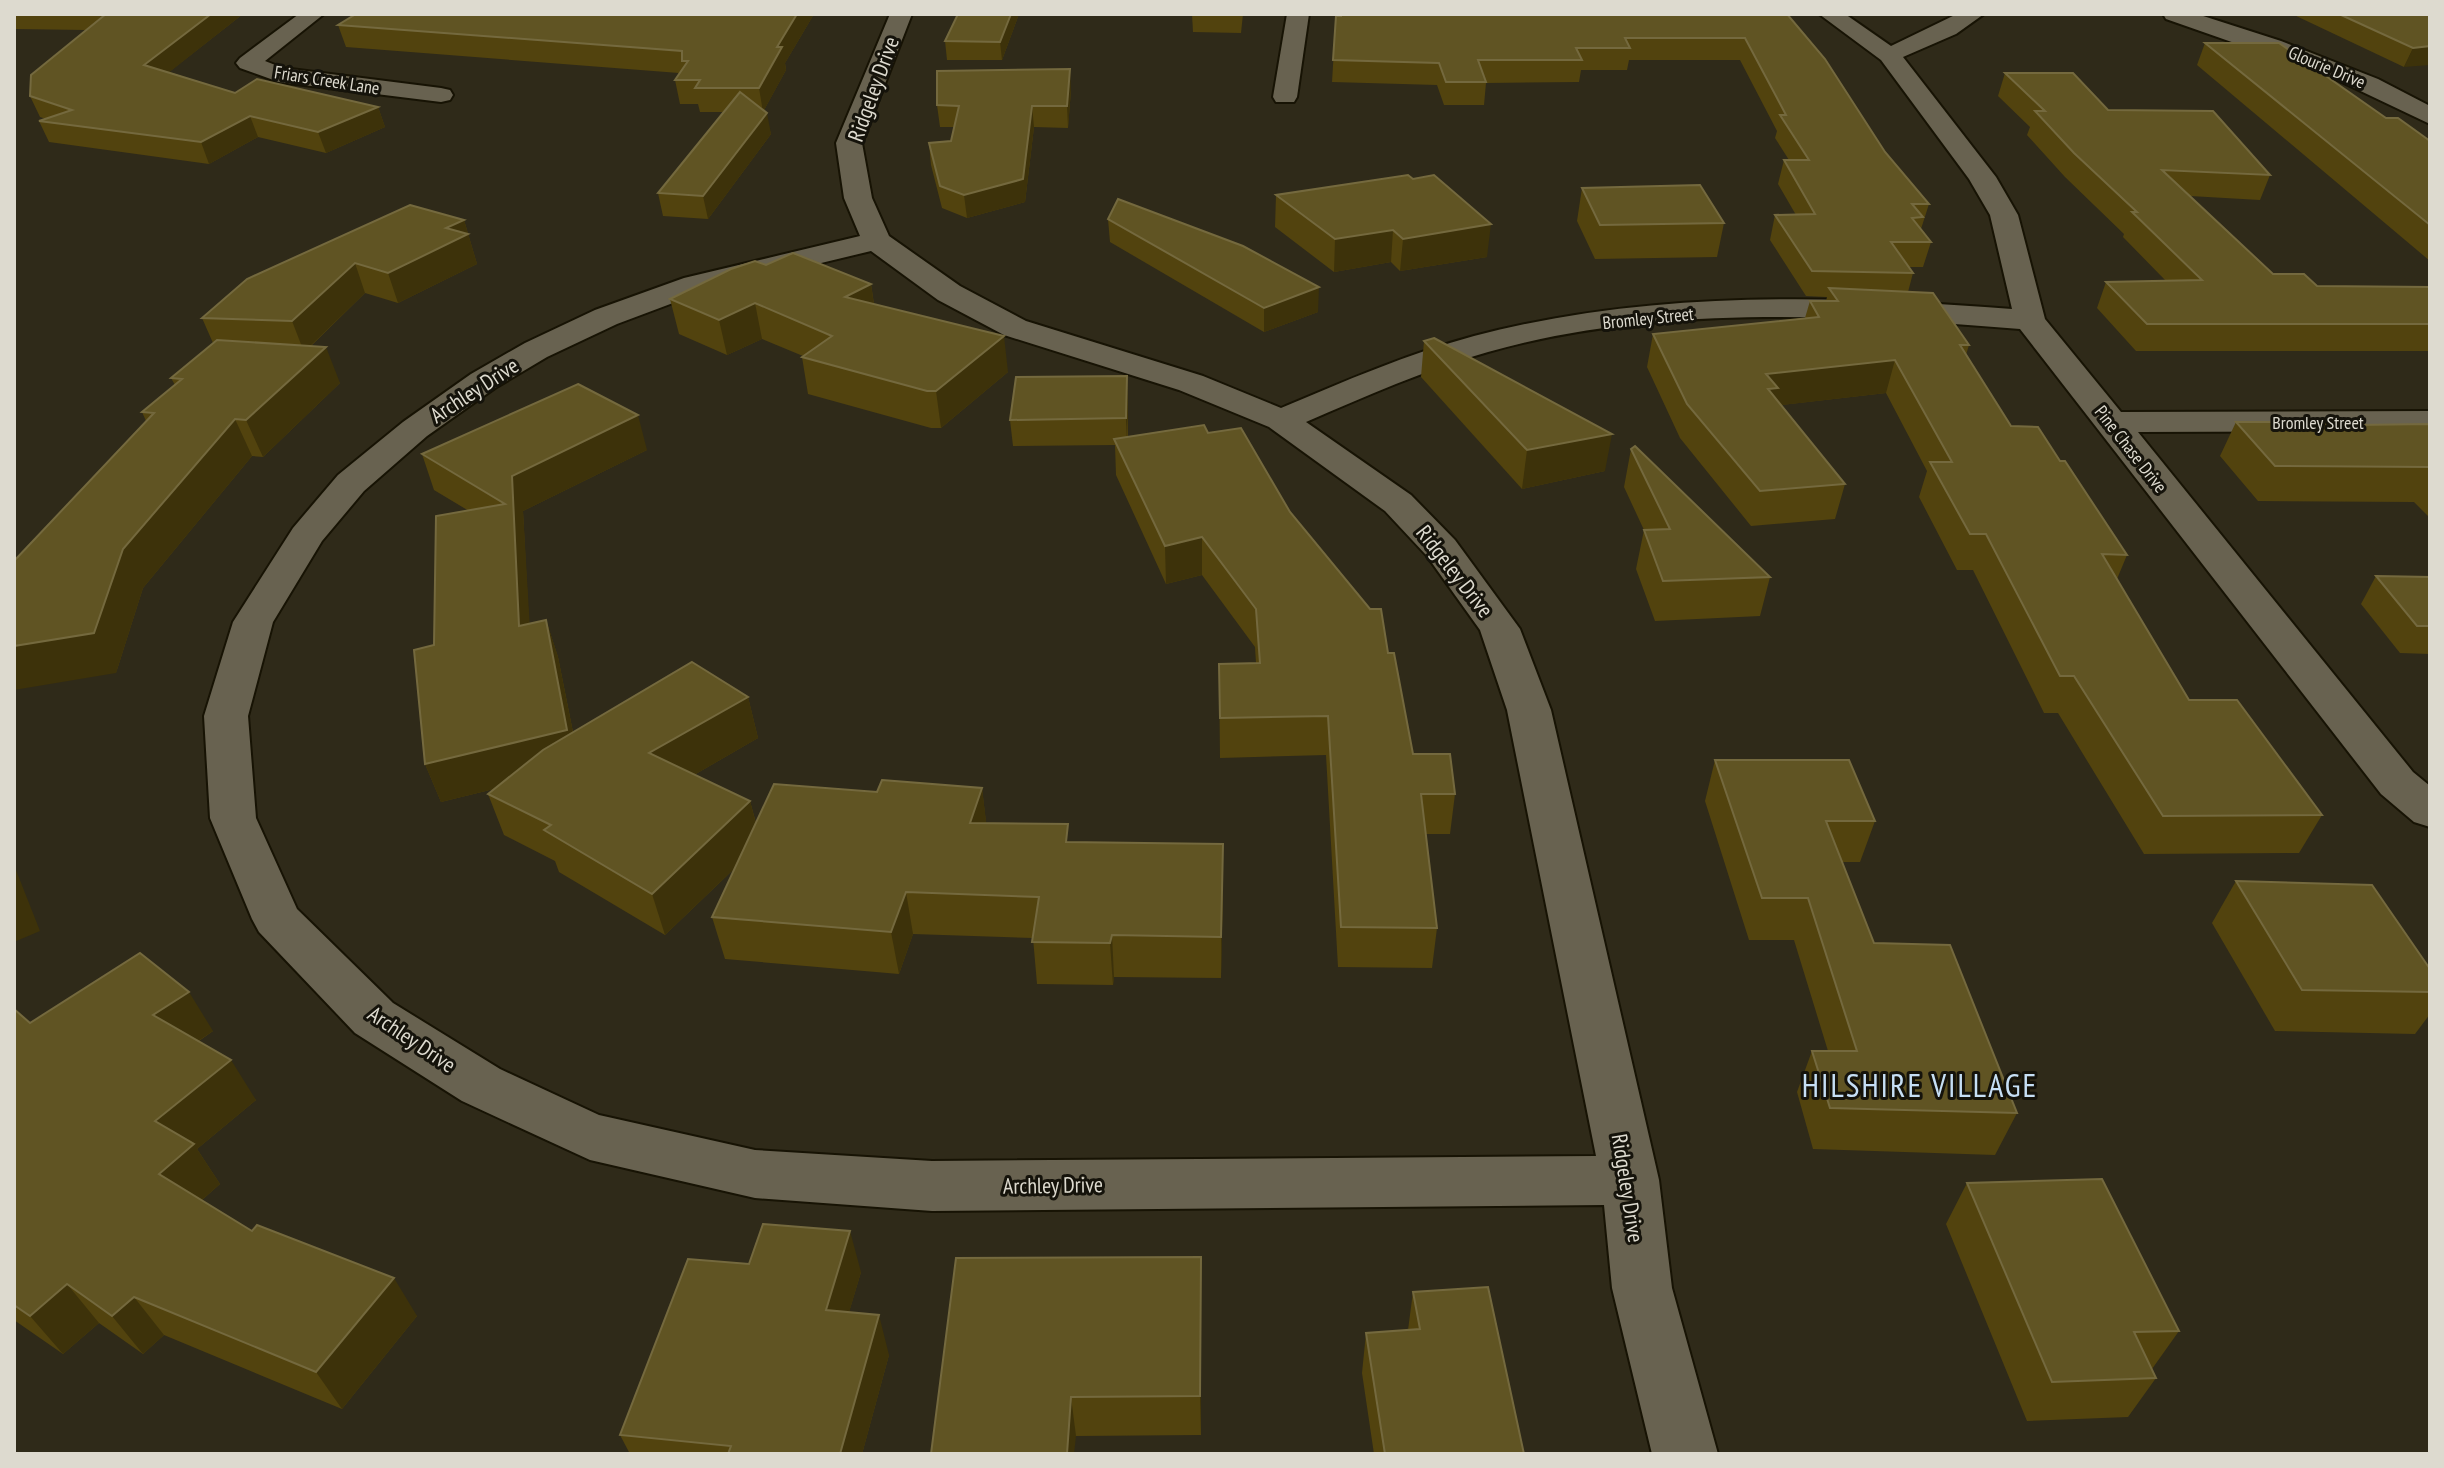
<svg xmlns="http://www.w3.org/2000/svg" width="2444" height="1468" font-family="'PT Sans Narrow',sans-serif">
<rect width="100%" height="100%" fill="#2f2a19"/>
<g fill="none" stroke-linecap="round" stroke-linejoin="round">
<defs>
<g id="street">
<polygon points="299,14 324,14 265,61 283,68 441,88 450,90 453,95 450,100 441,102 279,82 240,68 236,63 240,58"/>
<path d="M890 14H912L862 143 872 198 889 236 960 286 1026 321 1203 376 1281 408C1345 381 1407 354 1474 336 1649 290 1833 295 2012 309L1990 215 1969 179 1881 60 1819 14H1845L1891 46 1957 14H1984L1956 34 1903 57 1996 177 2018 215 2045 319 2121 412 2430 411V431L2138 432 2413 772 2430 786V827L2414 822 2381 794 2020 329C1848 315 1656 304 1488 352 1425 370 1366 396 1306 422L1411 495 1455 540 1520 629 1551 710 1659 1180 1672 1288 1718 1454H1652L1612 1288 1604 1205 932 1211 755 1198 590 1160 462 1101 355 1033 259 932 252 919 210 818 204 716 233 622 293 528 338 475 403 422 471 374 525 343 595 310 684 278 860 236 844 198 836 143ZM871 251 938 300 1004 335 1179 390 1269 427 1385 511 1427 556 1480 630 1507 710 1596 1156 932 1161 755 1150 599 1115 500 1069 393 1003 297 909 256 818 248 716 273 622 322 541 364 491 427 436 495 388 547 357 617 324 705 291Z"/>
<polygon points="1287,14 1309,14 1297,97 1294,102 1276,102 1273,97"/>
<polygon points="2163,14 2197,14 2281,41 2378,79 2430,106 2430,124 2329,76 2166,19"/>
</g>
</defs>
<use href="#street" stroke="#171304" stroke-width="4"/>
<use href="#street" fill="#686250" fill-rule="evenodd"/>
</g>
<g fill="#52430e">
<polygon points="14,14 243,14 169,72 235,93 378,107 385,127 326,153 258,137 209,164 49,142 39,121 46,119 40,117 30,96 86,30 14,29"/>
<polygon points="356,14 814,14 785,63 786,70 764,110 771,134 708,219 663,216 658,193 723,112 700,112 698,104 680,104 675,80 679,73 346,47 338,25"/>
<polygon points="958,14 1019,14 1002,60 947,60 945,41"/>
<polygon points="1192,14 1243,14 1241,33 1193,32"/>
<polygon points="1340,14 1787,14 1885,152 1929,204 1921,229 1931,242 1923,267 1909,267 1913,273 1908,292 1969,345 1966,355 2011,426 2060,461 2127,555 2117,579 2189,700 2322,815 2299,853 2144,854 2058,713 2044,713 1973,570 1957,570 1919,497 1927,471 1886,393 1781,405 1845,484 1835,519 1751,526 1680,438 1647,367 1653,334 1805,318 1810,301 1826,301 1827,297 1806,296 1770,240 1775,215 1796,215 1778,184 1784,160 1789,160 1775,138 1777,131 1740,60 1629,60 1627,70 1581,70 1579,82 1486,83 1484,105 1444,105 1437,85 1332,82 1336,16 1340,16"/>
<polygon points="2292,14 2430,14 2404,67"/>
<polygon points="2205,43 2386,118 2430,141 2430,261 2197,65"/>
<polygon points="2005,73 2108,110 2270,175 2260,200 2190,196 2273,274 2317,286 2430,287 2430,351 2136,351 2097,308 2106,282 2166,281 2123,237 2124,234 2065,177 2027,135 2030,127 1998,96"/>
<polygon points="1071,90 1068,128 1034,127 1025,202 967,218 942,208 931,165 929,143 951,141 954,127 940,127 937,105"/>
<polygon points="1582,188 1724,223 1717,257 1595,259 1577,221"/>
<polygon points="1276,195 1487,257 1400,271 1391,262 1334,272 1275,227"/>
<polygon points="1108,219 1318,312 1264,332 1110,242"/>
<polygon points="464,220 477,264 398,303 365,293 311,346 340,383 263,457 252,456 143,588 116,673 146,421 142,412 175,385 171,378 213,343 202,318"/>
<polygon points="766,265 871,284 874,304 1008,372 941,428 931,428 808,394 802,357 803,356 762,339 727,355 679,334 670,299"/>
<polygon points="1424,341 1605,471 1522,489 1421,377"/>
<polygon points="1128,401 1128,437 1208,433 1290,512 1388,653 1413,754 1455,794 1450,834 1426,834 1437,928 1432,968 1338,967 1326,755 1220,758 1219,664 1256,663 1255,647 1202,575 1166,584 1116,475 1115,445 1013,446 1010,420"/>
<polygon points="2236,422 2355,425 2430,424 2430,518 2414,502 2258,501 2220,456"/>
<polygon points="1631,449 1770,577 1760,616 1655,621 1636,569 1644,530 1624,487"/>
<polygon points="647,450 523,511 529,624 546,620 558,657 573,732 748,697 758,738 694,775 750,801 756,823 877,792 982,788 986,823 1069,842 1223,886 1221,978 1114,977 1113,985 1037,984 1033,938 913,934 899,974 725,959 712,917 735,868 665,935 559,872 555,861 504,835 488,794 494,789 441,802 425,764 434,645 469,511 434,490 422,454"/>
<polygon points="2376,576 2430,577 2430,654 2400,653 2361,604"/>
<polygon points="1715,760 1875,821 1860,862 1842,862 1874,943 2017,1113 1995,1155 1813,1149 1797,1092 1812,1051 1828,1051 1794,940 1749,940 1705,801"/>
<polygon points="2236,881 2430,969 2430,1014 2415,1034 2275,1031 2212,923"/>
<polygon points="14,1009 30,1023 213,1031 199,1041 256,1100 197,1149 220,1184 202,1200 252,1231 417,1316 342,1409 164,1335 143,1354 99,1323 63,1354 14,1320"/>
<polygon points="1967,1183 2179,1331 2152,1369 2156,1378 2128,1417 2027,1421 1946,1224"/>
<polygon points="749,1264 861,1272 849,1312 889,1355 862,1454 630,1454 620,1435"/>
<polygon points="1413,1292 1524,1454 1374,1454 1362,1373 1366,1333 1408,1330"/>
<polygon points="1201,1297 1201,1435 1076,1436 931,1454"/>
</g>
<g fill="#3d320a">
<polygon points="211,14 243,14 153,85 144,65"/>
<polygon points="797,14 814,14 785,63 786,70 763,112 759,88 777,47"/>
<polygon points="1011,14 1019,14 1002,60 1000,42"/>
<polygon points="2430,46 2430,65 2404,67 2413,48"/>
<polygon points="1070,69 1071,90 1068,128 1067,106"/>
<polygon points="1032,106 1034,127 1025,202 967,218 964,195"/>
<polygon points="378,107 385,127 326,153 318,132"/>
<polygon points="767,113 771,134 708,219 703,196"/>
<polygon points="250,116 258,137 209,164 201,142"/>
<polygon points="464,220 477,264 398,303 388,273 446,228"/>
<polygon points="1491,224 1487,257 1400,271 1403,239"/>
<polygon points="1393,230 1391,262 1334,272 1335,239"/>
<polygon points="355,263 365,293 304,352 292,321"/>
<polygon points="871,284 876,320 845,297"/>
<polygon points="1319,287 1318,312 1264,332 1264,308"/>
<polygon points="755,303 762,339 727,355 719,320"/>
<polygon points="1004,336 1008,372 941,428 936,391"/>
<polygon points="326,347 340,383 263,457 246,420"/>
<polygon points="1895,360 1886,393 1774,406 1770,421 1766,374"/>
<polygon points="1127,376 1128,401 1127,444 1126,418"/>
<polygon points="638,415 647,450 523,511 532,663 519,626 512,476"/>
<polygon points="235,419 252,456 143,588 116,673 14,690 14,646 123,549"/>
<polygon points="1612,434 1605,471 1522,489 1527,450"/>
<polygon points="1202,537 1202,575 1166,584 1165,546"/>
<polygon points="546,620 558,657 580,768 441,802 425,764"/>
<polygon points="748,697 758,738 661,794 649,753"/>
<polygon points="982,788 987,829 970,823"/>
<polygon points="750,801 761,843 665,935 652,894"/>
<polygon points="1223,844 1223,886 1221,978 1221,937"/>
<polygon points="14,865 40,931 14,942"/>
<polygon points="906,892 913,934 899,974 891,932"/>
<polygon points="1112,935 1114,977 1113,985 1110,943"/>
<polygon points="189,992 213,1031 179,1054 153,1015"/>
<polygon points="231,1060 256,1100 197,1149 220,1184 187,1213 159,1174 155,1121"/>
<polygon points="850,1231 861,1272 838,1350 826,1310"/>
<polygon points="1201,1257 1201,1435 1200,1396"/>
<polygon points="394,1278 417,1316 342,1409 316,1372"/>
<polygon points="67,1284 99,1323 63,1354 30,1316"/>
<polygon points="134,1297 164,1335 143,1354 112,1316"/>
<polygon points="879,1315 889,1355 862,1454 840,1454"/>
<polygon points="1071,1397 1076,1436 1074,1454 1067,1454"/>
</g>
<g fill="#605423" stroke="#74693e" stroke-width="2">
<polygon points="106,14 211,14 144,65 235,93 257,79 378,107 318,132 250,116 201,142 39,121 72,110 30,96 31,75"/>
<polygon points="356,14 797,14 777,47 782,47 759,88 695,88 700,80 675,80 688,61 682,61 682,51 338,25"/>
<polygon points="958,14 1011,14 1000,42 945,41"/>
<polygon points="1341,14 1787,14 1825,59 1885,152 1929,204 1912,204 1923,217 1912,218 1931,242 1891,242 1913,273 1812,271 1775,215 1815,214 1784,160 1809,160 1780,115 1786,115 1745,38 1625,38 1630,48 1576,48 1582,60 1478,60 1486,82 1446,82 1439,63 1333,60 1336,16 1341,16"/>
<polygon points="2339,14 2430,14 2430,46 2413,48"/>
<polygon points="2205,43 2279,43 2386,118 2398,118 2430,141 2430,225"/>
<polygon points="1070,69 1067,106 1032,106 1023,179 964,195 940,186 929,143 951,141 959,106 937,105 937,71"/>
<polygon points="2005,73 2073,73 2108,110 2213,111 2270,175 2162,170 2273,274 2304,274 2317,286 2430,287 2430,324 2147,324 2106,282 2202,280 2132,212 2137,212 2074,153 2035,111 2045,111"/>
<polygon points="740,92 767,113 703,196 658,193"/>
<polygon points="1408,175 1413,179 1434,175 1491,224 1403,239 1393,230 1335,239 1276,195"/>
<polygon points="1700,185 1724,223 1600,225 1582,188"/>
<polygon points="1118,199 1243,246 1319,287 1264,308 1108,219"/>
<polygon points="410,205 464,220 446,228 468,234 388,273 355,263 292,321 202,318 247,279"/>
<polygon points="793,253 871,284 845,297 1004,336 936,391 927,391 802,357 832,336 755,303 719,320 670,299 731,269 755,261 766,265"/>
<polygon points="1829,288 1933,293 1969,345 1960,345 2011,426 2038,427 2060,461 2065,461 2127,555 2102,554 2189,700 2237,700 2322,815 2163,816 2074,676 2060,676 1986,534 1970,534 1930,462 1952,462 1895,360 1766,374 1778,388 1768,389 1845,484 1760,491 1687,404 1653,334 1819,317 1810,301 1838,301"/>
<polygon points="1434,338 1612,434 1527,450 1424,341"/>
<polygon points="217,340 326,347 246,420 235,419 123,549 94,633 14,646 14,561 154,413 142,412 182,379 171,378"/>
<polygon points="1127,376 1126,418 1010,420 1016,377"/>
<polygon points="578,384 638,415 512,476 519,626 546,620 567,730 425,764 414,650 434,645 436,516 505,504 422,454"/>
<polygon points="2236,422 2352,422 2355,425 2430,424 2430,467 2275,466"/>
<polygon points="1204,425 1208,433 1241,428 1290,512 1370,609 1381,609 1388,653 1394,653 1413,754 1450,754 1455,794 1421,794 1437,928 1341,927 1328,716 1220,718 1219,664 1260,663 1256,609 1202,537 1165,546 1114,439"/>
<polygon points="1635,446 1770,577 1663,581 1644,530 1670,529 1631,449"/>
<polygon points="2376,576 2430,577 2430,626 2417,626"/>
<polygon points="692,662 748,697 649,753 750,801 652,894 544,830 551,825 488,794 543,750"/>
<polygon points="1715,760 1849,760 1875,821 1826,821 1874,943 1950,945 2017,1113 1830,1108 1812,1051 1857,1051 1808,898 1762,898"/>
<polygon points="882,780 982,788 970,823 1068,824 1066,842 1223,844 1221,937 1112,935 1110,943 1032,942 1039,897 906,892 891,932 712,917 774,784 877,792"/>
<polygon points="2236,881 2372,885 2430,969 2430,992 2302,990"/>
<polygon points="140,953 189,992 153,1015 231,1060 155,1121 194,1144 159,1174 252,1231 257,1225 394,1278 316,1372 134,1297 112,1316 67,1284 30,1316 14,1305 14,1009 30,1023"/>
<polygon points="2102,1179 2179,1331 2134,1332 2156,1378 2052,1382 1967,1183"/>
<polygon points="763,1224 850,1231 826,1310 879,1315 840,1454 728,1454 731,1446 620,1435 688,1259 749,1264"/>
<polygon points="1201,1257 1200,1396 1071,1397 1067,1454 931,1454 956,1258"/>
<polygon points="1488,1287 1524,1454 1385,1454 1366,1333 1420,1329 1413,1292"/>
</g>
<g text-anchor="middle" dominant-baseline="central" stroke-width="6" stroke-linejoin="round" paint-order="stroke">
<g font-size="18" fill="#dddacf" stroke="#15130b">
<text transform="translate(2327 67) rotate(23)">Glourie Drive</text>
<text transform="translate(327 80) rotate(9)">Friars Creek Lane</text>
<text transform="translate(1648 318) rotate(-6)">Bromley Street</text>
<text x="2318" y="422">Bromley Street</text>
<text transform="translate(2131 449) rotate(52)">Pine Chase Drive</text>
</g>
<g font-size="22" fill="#dddacf" stroke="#15130b">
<text transform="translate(873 89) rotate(-70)">Ridgeley Drive</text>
<text transform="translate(474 390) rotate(-33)">Archley Drive</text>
<text transform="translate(1455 571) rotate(52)">Ridgeley Drive</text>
<text transform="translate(412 1039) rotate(34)">Archley Drive</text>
<text transform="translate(1053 1185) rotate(-1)">Archley Drive</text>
<text transform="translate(1628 1188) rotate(81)">Ridgeley Drive</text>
</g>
<g font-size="32" letter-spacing="2" fill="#c6dff5" stroke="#15130b">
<text x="1920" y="1085">HILSHIRE VILLAGE</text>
</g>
</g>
<rect width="2444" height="1468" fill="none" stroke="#dddacf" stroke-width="32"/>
</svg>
